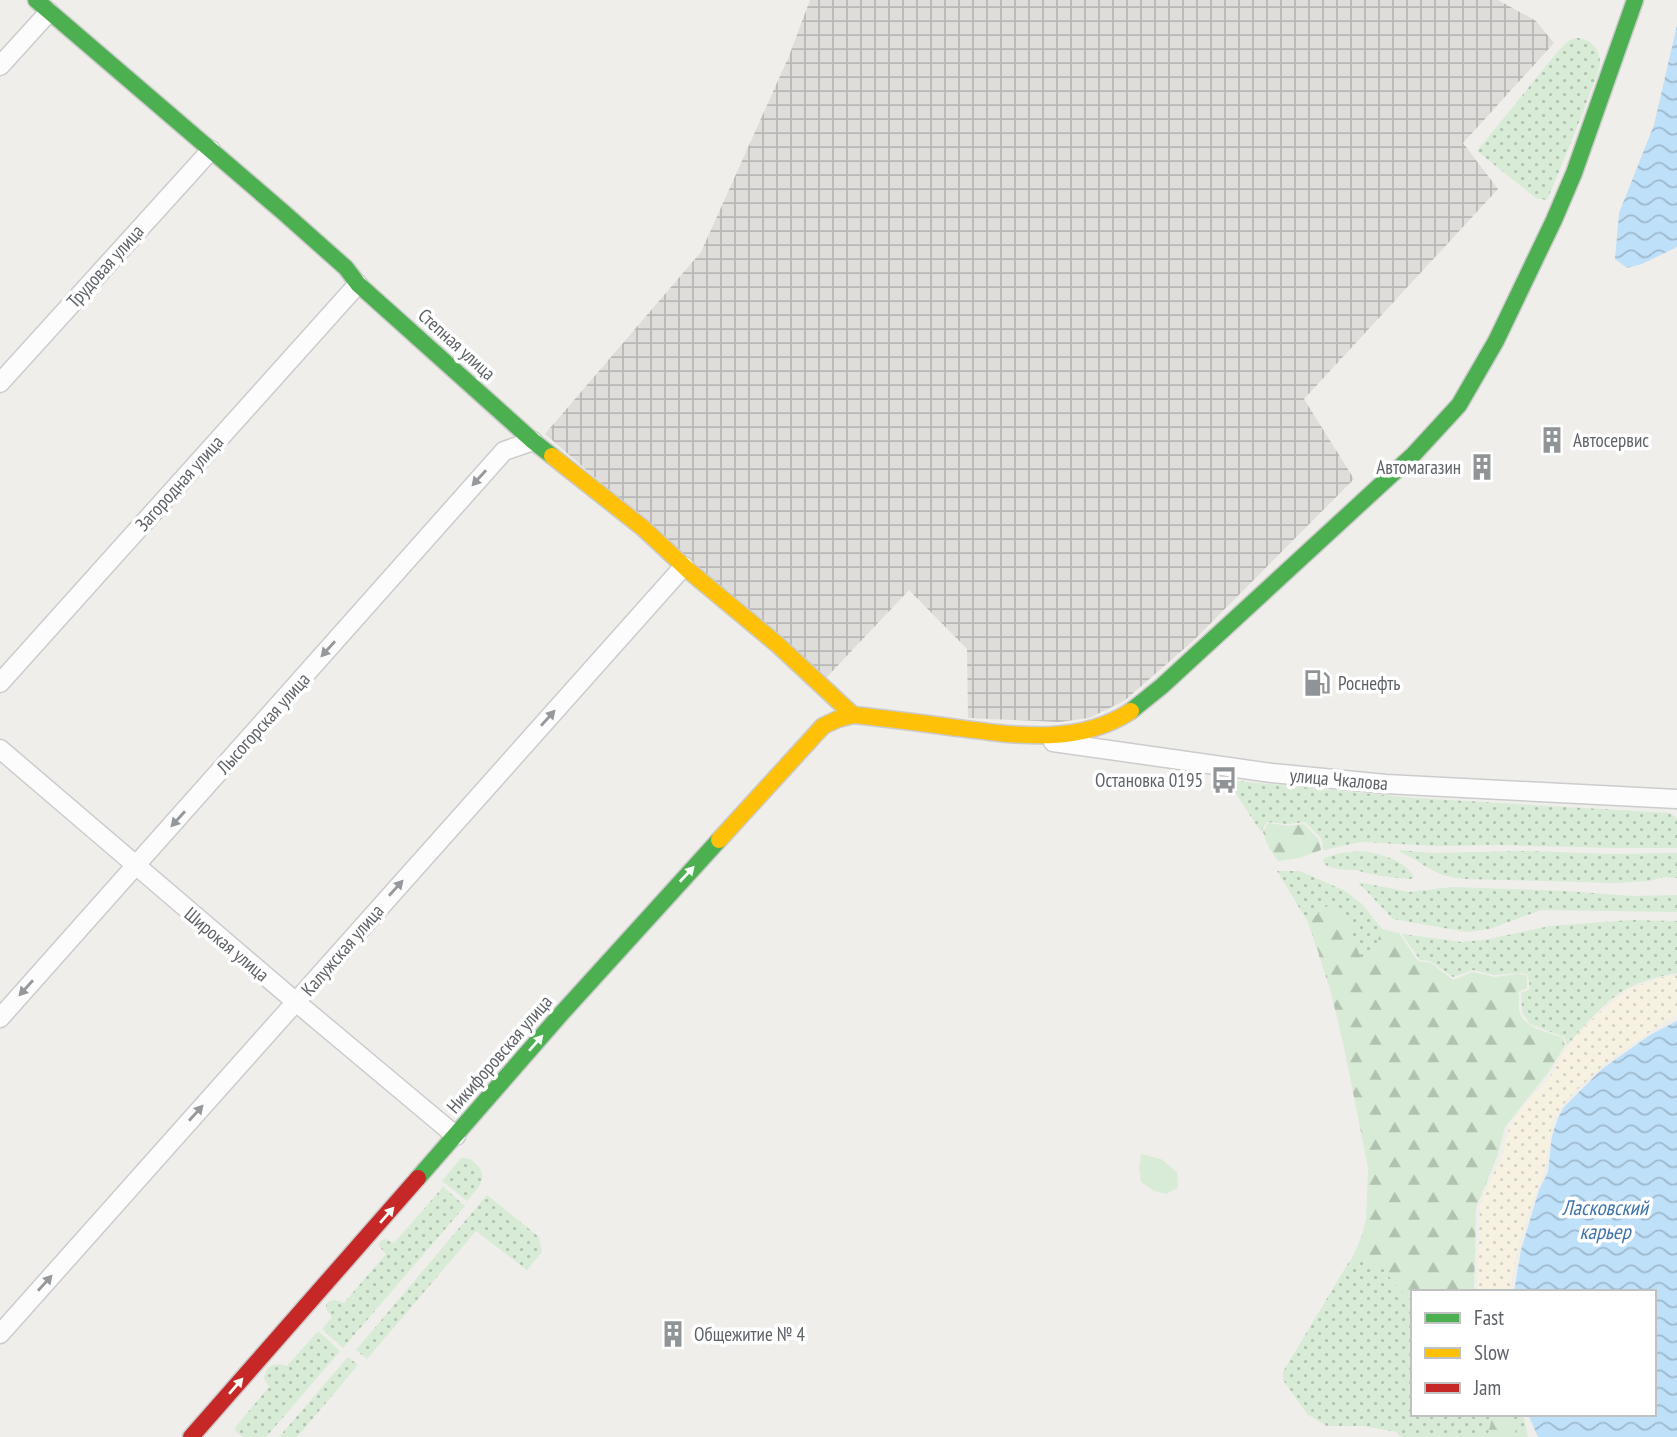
<svg xmlns="http://www.w3.org/2000/svg" width="1677" height="1437" font-family="'PT Sans Narrow',sans-serif">
<defs>
<pattern id="industrial-grid" width="8" height="8" patternUnits="userSpaceOnUse" patternTransform="scale(1.75)"><rect width="8" height="8" fill="#dfddda"/><path d="M0 4h8M4 0v8" fill="none" stroke="#b8b7b5"/></pattern>
<pattern id="grass-dots" width="8" height="8" patternUnits="userSpaceOnUse" patternTransform="scale(1.75)"><rect width="8" height="8" fill="#d8ebd6"/><path d="M2 2h.1M6 6h.1" fill="none" stroke="#b2c2b1" stroke-width="1.8" stroke-linecap="round"/></pattern>
<pattern id="forest-firs" width="22" height="20" patternUnits="userSpaceOnUse" patternTransform="scale(1.75)"><rect width="22" height="20" fill="#d8ebd6"/><path d="M5 1l3.5 6h-7zM16 11l3.5 6h-7z" fill="#b2c2b1"/></pattern>
<pattern id="sand-dots" width="8" height="8" patternUnits="userSpaceOnUse" patternTransform="scale(1.75)"><rect width="8" height="8" fill="#f6f1e1"/><path d="M2 2h.1M6 6h.1" fill="none" stroke="#d5d1c4" stroke-width="1.8" stroke-linecap="round"/></pattern>
<pattern id="water-waves" width="16" height="10" patternUnits="userSpaceOnUse" patternTransform="scale(1.75)"><rect width="16" height="10" fill="#bfe0f9"/><path d="M0 5q4-4 8 0t8 0" fill="none" stroke="#9eb9cd"/></pattern>
</defs>
<rect width="100%" height="100%" fill="#efeeea"/>
<polygon fill="url(#industrial-grid)" points="810,0 1498,0 1536,21 1554,43 1463,143 1498,189 1304,399 1354,479 1193,641 1124,701 1089,718 1059,722 968,718 967,649 909,590 826,678 545,434 701,252 789,56"/>
<g fill="url(#grass-dots)">
<path d="M1576 38C1589 38 1600 48 1600 62 1600 72 1593 84 1590 93 1577 129 1562 164 1547 200L1536 198 1477 151 1559 50 1568 41Z"/>
<polygon points="1227,780 1415,798 1670,813 1677,818 1677,848 1615,848 1500,845 1438,846 1361,842 1323,850 1322,839 1305,822 1287,824 1267,822 1261,832"/>
<path d="M1400 850 1431 853 1530 851 1610 854 1677 853V878L1664 877 1649 881 1616 883 1466 879C1458 878 1450 877 1443 875 1427 869 1415 858 1400 852Z"/>
<path d="M1362 851C1378 853 1408 861 1414 878L1410 879 1379 876 1355 870 1338 869 1327 866 1323 862 1324 858 1341 853Z"/>
<polygon points="1277,871 1300,871 1345,891 1362,904 1382,929 1375,987 1330,989 1308,922"/>
<polygon points="1358,882 1409,892 1452,887 1565,891 1633,896 1677,895 1677,912 1541,910 1490,929 1467,932 1393,919"/>
<path d="M1630 920 1677 921V973C1661 976 1643 980 1628 988 1604 1001 1585 1025 1567 1045L1564 1037 1530 1024 1522 1012 1521 993 1530 989 1528 974 1522 973 1494 975 1473 970 1453 977 1430 961 1420 960 1402 934 1462 942 1484 940 1550 926Z"/>
<path d="M461 1158C469 1158 472 1159 477 1165 490 1178 476 1190 467 1201L442 1181Z"/>
<polygon points="443,1187 465,1206 343,1348 322,1329 332,1317 327,1311 326,1305 329,1301 335,1300 344,1303 386,1254 379,1246 380,1241 386,1239 394,1243"/>
<polygon points="487,1195 539,1237 542,1252 527,1270 476,1231 367,1359 356,1350"/>
<polygon points="1372,1259 1414,1290 1413,1292 1413,1414 1497,1414 1493,1437 1400,1437 1397,1432 1363,1426 1327,1426 1308,1415 1283,1380 1283,1372 1347,1265 1351,1260"/>
<path d="M318 1331 340 1351 266 1437H243L234 1429 269 1387 264 1378C267 1364 275 1363 287 1366Z"/>
<polygon points="348,1357 358,1365 297,1437 279,1437"/>
<polygon points="1513,1414 1523,1414 1528,1437 1516,1437"/>
</g>
<g fill="url(#forest-firs)">
<polygon points="1268,823 1288,826 1304,824 1319,840 1321,850 1299,858 1278,861 1268,846 1263,832"/>
<path d="M1327 906 1346 917 1352 936 1361 958 1372 956 1382 929 1399 933 1418 961 1431 963 1453 980 1472 972 1495 977 1517 974 1527 975V988L1518 992C1520 998 1518 1004 1519 1010 1523 1029 1547 1031 1563 1038L1565 1046 1547 1074 1505 1127 1498 1154 1476 1208 1474 1292H1413V1302L1397 1287 1381 1266 1351 1260 1361 1238 1366 1220 1368 1168 1344 1047 1327 976 1308 922Z"/>
<polygon points="1493,1414 1513,1414 1516,1437 1484,1437 1488,1434"/>
</g>
<polygon fill="url(#sand-dots)" points="1677,975 1677,1016 1667,1020 1608,1061 1569,1097 1553,1120 1544,1171 1525,1223 1516,1255 1510,1292 1477,1292 1480,1206 1490,1181 1501,1158 1510,1126 1524,1105 1549,1079 1561,1057 1574,1038 1599,1013 1629,989 1663,977"/>
<polygon fill="#d8ebd6" points="1141,1154 1161,1159 1177,1172 1178,1188 1166,1194 1154,1191 1141,1182 1139,1168"/>
<g fill="url(#water-waves)">
<polygon points="1677,25 1677,247 1642,264 1627,268 1615,259 1619,213 1654,125"/>
<polygon points="1677,1021 1677,1437 1538,1437 1528,1414 1654,1414 1654,1292 1514,1292 1521,1250 1539,1190 1548,1172 1552,1136 1558,1118 1564,1107 1602,1069 1650,1035"/>
</g>
<g fill="none" stroke-linecap="round" stroke-linejoin="round">
<defs>
<g id="street">
<polyline points="0,66 49,12"/>
<polyline points="0,383 211,150"/>
<polyline points="0,683 358,284"/>
<polyline points="1053,742 1272,773 1386,784 1677,799"/>
<polyline points="0,749 296,1002 456,1136"/>
<polyline points="0,1018 504,451 533,441"/>
<polyline points="0,1334 684,566"/>
</g>
<g id="fast">
<polyline points="36,0 283,212 346,268 358,284 533,441 552,456"/>
<polyline points="1131,711 1162,686 1413,455 1459,405 1496,341 1554,220 1574,173 1635,0"/>
<polyline points="418,1178 561,1014 719,840"/>
</g>
<g id="slow">
<polyline points="552,456 643,528 688,570 778,645 853,715"/>
<path d="M719 840 823 726 838 719 853 715C883 718 913 722 943 726 1006 734 1075 748 1131 711"/>
</g>
<polyline id="jam" points="191,1437 418,1178"/>
</defs>
<use href="#street" stroke="#cbcccc" stroke-width="21"/>
<use href="#fast" stroke="#cacacb" stroke-width="19"/>
<use href="#slow" stroke="#cacacb" stroke-width="19"/>
<use href="#jam" stroke="#cacacb" stroke-width="19"/>
<use href="#street" stroke="#fdfcfc" stroke-width="18"/>
<use href="#fast" stroke="#4caf50" stroke-width="16"/>
<use href="#slow" stroke="#ffc107" stroke-width="16"/>
<use href="#jam" stroke="#c62828" stroke-width="16"/>
</g>
<defs><path id="oneway-solid" d="M-6-.8H1V-3.2L6.5 0L1 3.2V.8H-6Z" transform="scale(1.75)"/></defs>
<g fill="#96999c">
<use href="#oneway-solid" transform="translate(479 478) rotate(132)"/>
<use href="#oneway-solid" transform="translate(328 649) rotate(132)"/>
<use href="#oneway-solid" transform="translate(548 718) rotate(-48)"/>
<use href="#oneway-solid" transform="translate(178 819) rotate(132)"/>
<use href="#oneway-solid" transform="translate(396 888) rotate(-48)"/>
<use href="#oneway-solid" transform="translate(26 988) rotate(132)"/>
<use href="#oneway-solid" transform="translate(196 1113) rotate(-48)"/>
<use href="#oneway-solid" transform="translate(45 1283) rotate(-48)"/>
</g>
<g fill="#f6fbf6">
<use href="#oneway-solid" transform="translate(687 874) rotate(-47)"/>
<use href="#oneway-solid" transform="translate(536 1043) rotate(-49)"/>
<use href="#oneway-solid" transform="translate(387 1215) rotate(-49)"/>
<use href="#oneway-solid" transform="translate(236 1386) rotate(-49)"/>
</g>
<defs>
<symbol id="building-bare" viewBox="-9 -9 18 18"><path d="M-4-6H4V6H1V3H-1V6H-4ZM-2.5-4.3h1.7v1.8h-1.7ZM.8-4.3h1.7v1.8H.8ZM-2.5-1h1.7V.8h-1.7ZM.8-1h1.7V.8H.8Z" fill="#919496" stroke="#fff" stroke-width="2.5" paint-order="stroke"/></symbol>
<symbol id="fuel-bare" viewBox="-9 -9 18 18"><path d="M-5.5-6h7V0h2V4h1.3V-2.5L3-4.5l.8-.8L6-3V5H2.5V1h-1V6h-7ZM-4.2-4.7v3.2H.2V-4.7Z" fill="#919496" stroke="#fff" stroke-width="2.5" paint-order="stroke"/></symbol>
<symbol id="bus-bare" viewBox="-9 -9 18 18"><path d="M-5-6H5V4H4V6H2V4H-2V6H-4V4H-5ZM-3.5-4V0h7V-4ZM-3.5 1.2v1.5H-2V1.2ZM2 1.2v1.5H3.5V1.2Z" fill="#919496" stroke="#fff" stroke-width="2.5" paint-order="stroke"/></symbol>
</defs>
<g fill-rule="evenodd">
<use href="#building-bare" x="1533" y="421" width="38" height="38"/>
<use href="#building-bare" x="1463" y="448" width="38" height="38"/>
<use href="#fuel-bare" x="1298" y="664" width="38" height="38"/>
<use href="#bus-bare" x="1205" y="761" width="38" height="38"/>
<use href="#building-bare" x="654" y="1315" width="38" height="38"/>
</g>
<g text-anchor="middle" dominant-baseline="central" stroke-width="7" stroke-linejoin="round" paint-order="stroke">
<g font-size="19" fill="#5f6368" stroke="#fff">
<text transform="translate(105 266) rotate(-48)">Трудовая улица</text>
<text transform="translate(457 344) rotate(42)">Степная улица</text>
<text transform="translate(179 483) rotate(-48)">Загородная улица</text>
<text transform="translate(263 723) rotate(-48)">Лысогорская улица</text>
<text transform="translate(1339 779) rotate(5)">улица Чкалова</text>
<text transform="translate(227 944) rotate(40)">Широкая улица</text>
<text transform="translate(342 950) rotate(-49)">Калужская улица</text>
<text transform="translate(499 1054) rotate(-49)">Никифоровская улица</text>
</g>
<g font-size="19" fill="#5f6368" stroke="#fff" text-anchor="start">
<text x="1573" y="440">Автосервис</text>
<text x="1461" y="467" text-anchor="end">Автомагазин</text>
<text x="1338" y="683">Роснефть</text>
<text x="1203" y="780" text-anchor="end">Остановка 0195</text>
<text x="694" y="1334">Общежитие № 4</text>
</g>
<g font-size="21" font-style="italic" fill="#4174aa" stroke="#fff">
<text x="1605" y="1207">Ласковский<tspan x="1605" dy="24">карьер</tspan></text>
</g>
</g>
<rect x="1411" y="1290" width="245" height="126" fill="#ffffff" stroke="#bfc1c3" stroke-width="2"/>
<rect x="1425" y="1313" width="35" height="10" fill="#4caf50" stroke="#bfc1c3" stroke-width="2"/>
<text x="1474" y="1325" font-size="21" fill="#5f6368">Fast</text>
<rect x="1425" y="1348" width="35" height="10" fill="#ffc107" stroke="#bfc1c3" stroke-width="2"/>
<text x="1474" y="1360" font-size="21" fill="#5f6368">Slow</text>
<rect x="1425" y="1383" width="35" height="10" fill="#c62828" stroke="#bfc1c3" stroke-width="2"/>
<text x="1474" y="1395" font-size="21" fill="#5f6368">Jam</text>
</svg>
